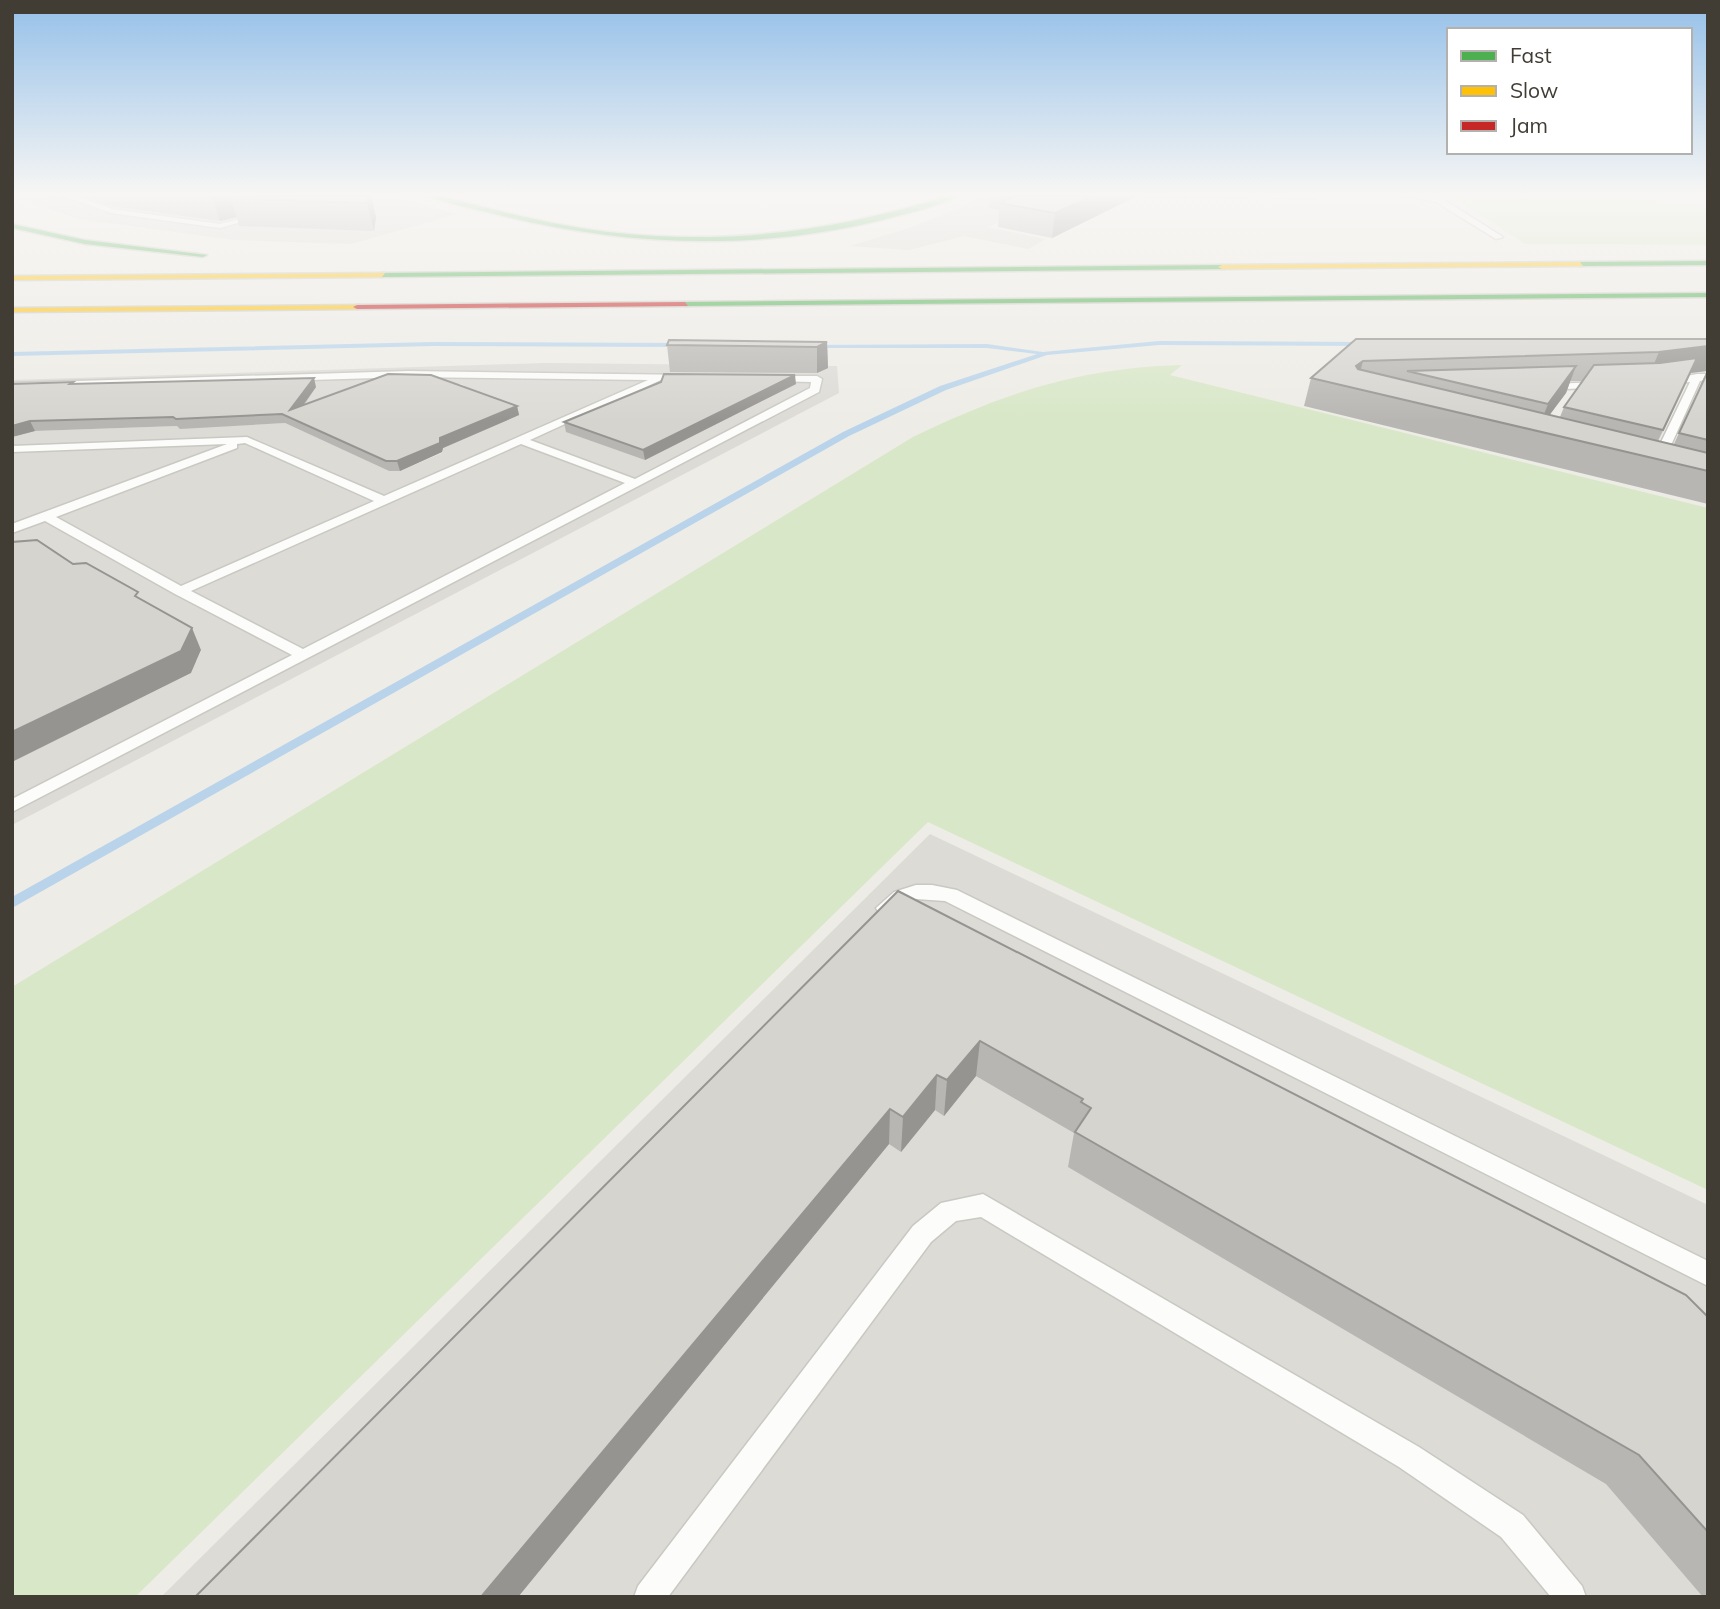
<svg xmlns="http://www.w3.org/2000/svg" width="1720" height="1609" font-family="Mulish,sans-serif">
<rect width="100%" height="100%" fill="#edece6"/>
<g fill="#d8e7c7">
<polygon points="1441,196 1625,196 1708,209 1708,245 1525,244 1457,200"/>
<path d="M1182 365 1170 375 1708 508V1190L928 822 135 1597H12V987L913 437C1005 393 1078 368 1182 365Z"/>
</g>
<g fill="#dcdbd6">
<polygon points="388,196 457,214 351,244 234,240 79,219 12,197"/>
<polygon points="988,196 1057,196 988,227 1046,239 1028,249 964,236 909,250 850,246 915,226"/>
<polygon points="544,363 837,366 839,393 12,825 12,762 191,673 201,651 12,564 12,437 35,431 177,426 180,428 285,423 389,471 400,471 442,453 457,393 469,388 461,384 391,383 293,419 316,387 12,393 12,380"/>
<polygon points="930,834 1708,1205 1708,1597 161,1597"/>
</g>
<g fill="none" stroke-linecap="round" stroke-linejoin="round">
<g fill="#b8d3ea" fill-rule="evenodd">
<polygon points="1159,341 1367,342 1370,344 1367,346 1159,345 1047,355 946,390 849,436 12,908 12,897 843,432 940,386 1037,354 987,348 810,348 808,347 808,345 987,344 1043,352"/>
<polygon points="433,342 684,343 687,345 684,347 433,346 12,356 12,352"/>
</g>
<defs>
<g id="lane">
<polygon points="64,196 75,196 112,209 220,224 258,214 262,216 220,228 111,213"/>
<polygon points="1149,196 1316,196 1313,198"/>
<polygon points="1405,196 1441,198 1503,237 1496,239 1436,202"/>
<path d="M408 371 690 375 691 377 686 380H661L530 440 635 479 810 388 811 382 773 381 768 378 769 376H817L822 379 819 392 12 812V799L292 655 175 594 45 521 12 533V524L227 444 12 452V446L247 437 384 496 648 380 408 377 12 389V383ZM245 443 374 501 181 586 56 517 237 448V444ZM521 444 625 483 303 649 191 591Z"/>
<polygon points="1697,374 1708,374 1708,380 1700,381 1663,463 1653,465 1651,463 1690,382 1666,384 1661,381"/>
<polygon points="1603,382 1607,383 1607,387 1547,390 1542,387 1547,384"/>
<polygon points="916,885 932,885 957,890 1708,1261 1708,1286 945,901 916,899 893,913 879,913 876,908 894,892"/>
<polygon points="983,1194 1419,1447 1523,1515 1582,1586 1586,1597 1551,1597 1501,1537 1399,1467 981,1217 956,1221 931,1242 668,1597 634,1597 638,1586 913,1226 941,1203"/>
</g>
<g id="fast">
<path d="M429 196H441C499 211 558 227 618 233 730 245 840 230 947 196H958C935 208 907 213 882 220 752 252 620 246 491 213 471 208 447 204 429 196Z"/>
<polygon points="12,224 85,240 207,255 203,257 85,244 12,228"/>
<polygon points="1708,261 1708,265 1580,266 1576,264 1580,262"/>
<polygon points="1222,265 1225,269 382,277 378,275 382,273"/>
<polygon points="1708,293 1708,297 685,306 681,304 685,302"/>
</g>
<g id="slow">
<polygon points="1580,262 1583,266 1222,269 1218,267 1222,265"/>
<polygon points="385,273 382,277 12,280 12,276"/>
<polygon points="360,305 357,309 12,312 12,308"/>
</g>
<polygon id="jam" points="685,302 688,306 357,309 353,307 357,305"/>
</defs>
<use href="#lane" stroke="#c9c8c2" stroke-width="3"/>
<use href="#fast" stroke="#ccc9be" stroke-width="3"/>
<use href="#slow" stroke="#ccc9be" stroke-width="3"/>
<use href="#jam" stroke="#ccc9be" stroke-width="3"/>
<use href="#lane" fill="#fcfcfb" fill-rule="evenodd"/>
<use href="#fast" fill="#4caf50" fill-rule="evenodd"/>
<use href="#slow" fill="#ffc107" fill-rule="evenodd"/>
<use href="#jam" fill="#c62828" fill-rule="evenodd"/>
</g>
<g fill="#b8b6b2" fill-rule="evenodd">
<polygon points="38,196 66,196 68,200"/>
<polygon points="83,196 371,196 376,217 374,231 239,226 237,217 220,221 110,206"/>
<polygon points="990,196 1137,196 1052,238 998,227 999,210 989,208"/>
<path d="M1356 339H1708V504L1304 406 1311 378ZM1707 371 1674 444 1658 441 1690 373ZM1570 381H1583L1564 407 1560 417 1549 415 1566 393Z"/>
<polygon points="827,342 828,368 817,373 670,372 667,345"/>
<polygon points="661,382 796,384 645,460 566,432 564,422"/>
<polygon points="12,384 316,387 304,405 517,406 519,415 443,448 442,452 400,471 389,471 285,423 180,429 177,426 35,431 12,437"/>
<polygon points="898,891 1708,1317 1708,1597 1703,1597 1606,1484 1068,1167 1074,1133 976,1076 944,1116 935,1110 901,1152 889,1144 518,1597 195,1597"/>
</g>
<g fill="#969491">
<polygon points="212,196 314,196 230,198 237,217 220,221"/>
<polygon points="368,196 371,196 376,217 374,231 367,203"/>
<polygon points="1092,196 1137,196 1052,238 1055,213"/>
<polygon points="827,342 828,368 817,373 817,347"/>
<polygon points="1708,346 1707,371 1690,373 1650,459 1690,374 1648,378 1659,352"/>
<polygon points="1363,361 1356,388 1356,366"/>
<polygon points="1576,366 1566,393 1537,432 1548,404"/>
<polygon points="795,375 796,384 645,460 643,450"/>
<polygon points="314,378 316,387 293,419 290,410"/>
<polygon points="517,406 519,415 443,448 442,452 400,471 397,461 440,438"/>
<polygon points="30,421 35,431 12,437 12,426"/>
<polygon points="192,628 201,650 191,673 12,762 12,732"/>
<polygon points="980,1041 976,1076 944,1116 947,1080"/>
<polygon points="937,1075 935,1110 901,1152 903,1117"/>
<polygon points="890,1109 889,1144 518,1597 481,1597"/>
</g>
<g fill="#d6d4cf" stroke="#969491" stroke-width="2">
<polygon points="235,196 368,196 367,203 230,198"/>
<polygon points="1015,196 1092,196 1055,213 999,203"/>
<polygon points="1356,339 1708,339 1708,346 1659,352 1363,361 1356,366 1358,369 1708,453 1708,471 1311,378"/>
<polygon points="669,340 827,342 817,347 667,345"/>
<polygon points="1697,358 1663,430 1564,407 1594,365 1660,363"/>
<polygon points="1576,366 1548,404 1407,371"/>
<polygon points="1708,371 1708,440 1679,433"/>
<polygon points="388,374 431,375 517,406 440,438 440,443 397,461 386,461 282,414 176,419 173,417 30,421 12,426 12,384 73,382 70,384 314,378 290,410"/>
<polygon points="664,374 795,375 643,450 564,422 661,382"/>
<polygon points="37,540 73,564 86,563 138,592 135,596 192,628 181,651 12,732 12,542"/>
<polygon points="898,891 1686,1295 1708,1317 1708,1532 1639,1455 1075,1132 1091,1108 1081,1102 1083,1099 980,1041 947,1080 937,1075 903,1117 890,1109 481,1597 195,1597"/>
</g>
<linearGradient id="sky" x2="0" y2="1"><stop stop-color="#95c0e9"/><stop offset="0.46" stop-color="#f7f6f4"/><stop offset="1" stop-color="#f7f6f4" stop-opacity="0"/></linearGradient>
<rect width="1720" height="422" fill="url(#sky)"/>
<rect width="1720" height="1609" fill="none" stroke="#423d34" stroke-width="28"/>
<rect x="1447" y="28" width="245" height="126" fill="#ffffff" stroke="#b3b1ae" stroke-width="2"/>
<rect x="1461" y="51" width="35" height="10" fill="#4caf50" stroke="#b3b1ae" stroke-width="2"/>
<text x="1510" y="63" font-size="21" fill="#423d34">Fast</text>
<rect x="1461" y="86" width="35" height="10" fill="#ffc107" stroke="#b3b1ae" stroke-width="2"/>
<text x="1510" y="98" font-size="21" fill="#423d34">Slow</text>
<rect x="1461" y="121" width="35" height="10" fill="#c62828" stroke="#b3b1ae" stroke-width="2"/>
<text x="1510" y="133" font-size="21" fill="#423d34">Jam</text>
</svg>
